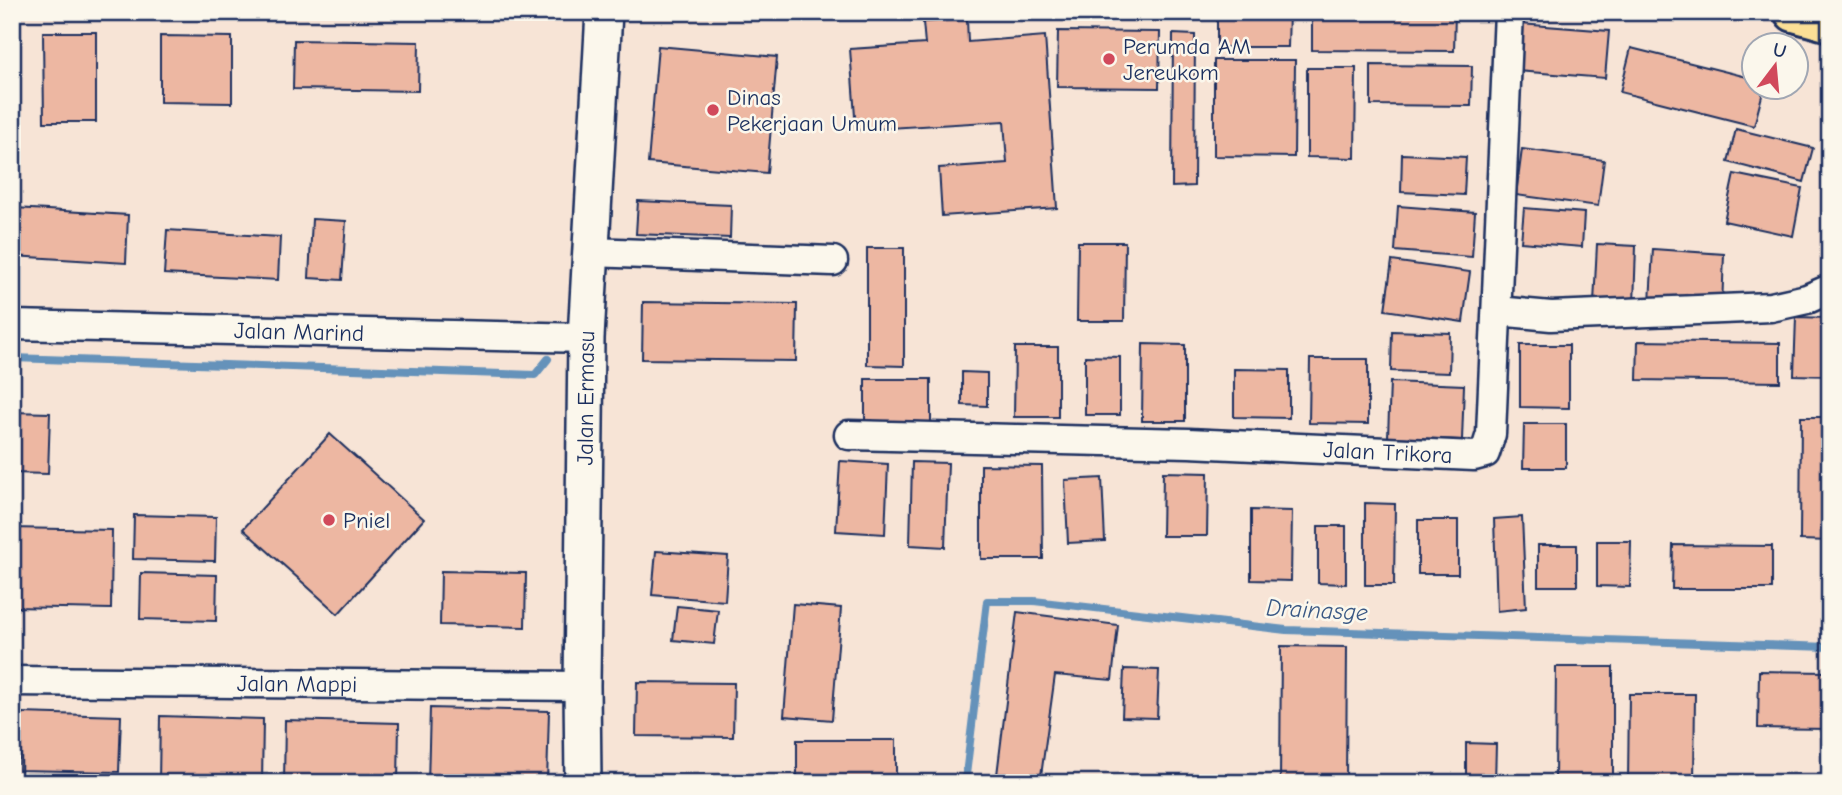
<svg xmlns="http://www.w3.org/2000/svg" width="1842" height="795" font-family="'Comic Neue',sans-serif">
<rect width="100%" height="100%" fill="#f7e4d6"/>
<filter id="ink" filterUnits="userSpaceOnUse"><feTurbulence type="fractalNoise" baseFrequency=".0143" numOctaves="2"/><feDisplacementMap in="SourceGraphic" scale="14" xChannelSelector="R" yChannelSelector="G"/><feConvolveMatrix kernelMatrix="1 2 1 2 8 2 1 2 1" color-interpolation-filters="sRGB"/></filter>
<g filter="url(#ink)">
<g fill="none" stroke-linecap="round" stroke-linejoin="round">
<g stroke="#6592ba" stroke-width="8">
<polyline points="12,358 535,375 548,359"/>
<polyline points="965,783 987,601 1034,601 1286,630 1830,647"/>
</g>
</g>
<g fill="#edb7a2" stroke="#1b2f5e" stroke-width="2">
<polygon points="1217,12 1289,12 1288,47 1217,47"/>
<polygon points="1312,12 1455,13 1454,51 1312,50"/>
<polygon points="967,19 968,42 1045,36 1057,208 942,216 939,168 1007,163 1004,121 856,130 850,49 925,44 923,22"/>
<polygon points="1520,24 1609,31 1605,78 1517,71"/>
<polygon points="1058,31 1160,32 1159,88 1057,87"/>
<polygon points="43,32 96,32 96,122 44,122"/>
<polygon points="1173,34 1195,35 1194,186 1172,187"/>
<polygon points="160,36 232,37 232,103 160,102"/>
<polygon points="294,40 419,42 418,91 293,89"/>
<polygon points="658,46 777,57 767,173 648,163"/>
<polygon points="1631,48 1755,79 1755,88 1764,88 1754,126 1620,92"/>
<polygon points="1214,60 1295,60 1294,157 1214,156"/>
<polygon points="1371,65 1472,66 1471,106 1371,105"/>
<polygon points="1307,68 1356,68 1355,158 1307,157"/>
<polygon points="1736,129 1813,148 1804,182 1728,162"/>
<polygon points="1522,149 1604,160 1598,206 1516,195"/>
<polygon points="1402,154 1466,157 1464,195 1401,192"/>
<polygon points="1734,174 1802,188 1793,236 1724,221"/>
<polygon points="638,201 731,205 730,238 636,234"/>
<polygon points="1398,206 1475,212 1472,257 1395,251"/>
<polygon points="15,208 128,215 126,263 13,256"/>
<polygon points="1524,208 1584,213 1582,247 1521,242"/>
<polygon points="312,219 346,221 342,280 309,278"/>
<polygon points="167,230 280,237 278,280 164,274"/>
<polygon points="1078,242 1125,242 1124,321 1077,321"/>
<polygon points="1597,244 1636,246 1634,305 1594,303"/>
<polygon points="867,248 904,248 904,366 867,365"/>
<polygon points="1653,249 1724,254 1722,308 1650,303"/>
<polygon points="1392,261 1470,272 1463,322 1385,310"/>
<polygon points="643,302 797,304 796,361 642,359"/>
<polygon points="1796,317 1830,318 1830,376 1794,375"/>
<polygon points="1392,331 1450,333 1449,373 1391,371"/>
<polygon points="1638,341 1780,343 1780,382 1637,380"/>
<polygon points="1143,344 1185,345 1185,421 1142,421"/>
<polygon points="1520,345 1569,345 1569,408 1520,407"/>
<polygon points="1015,347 1058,347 1058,417 1014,417"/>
<polygon points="1085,356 1120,357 1120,415 1085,415"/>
<polygon points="1310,359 1368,359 1368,424 1309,423"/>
<polygon points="1234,369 1289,370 1289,418 1234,417"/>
<polygon points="962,372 987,373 987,406 962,405"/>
<polygon points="865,379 931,379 931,430 865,429"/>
<polygon points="1390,382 1464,385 1462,440 1388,437"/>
<polygon points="12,412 50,413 48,474 12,473"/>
<polygon points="1801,417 1830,417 1830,541 1800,540"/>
<polygon points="1524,424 1566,424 1566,468 1523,468"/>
<polygon points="330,434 424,519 338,614 243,529"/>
<polygon points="840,461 888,464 885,534 836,531"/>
<polygon points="912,462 948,463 945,547 910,545"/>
<polygon points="981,465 1042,466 1043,559 981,559"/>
<polygon points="1163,472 1208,473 1207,536 1162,536"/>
<polygon points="1102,478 1105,541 1068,543 1065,480"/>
<polygon points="1365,503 1395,504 1394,585 1365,585"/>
<polygon points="1251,510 1292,511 1291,581 1251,580"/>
<polygon points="134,515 216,517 215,561 133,559"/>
<polygon points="1522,517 1526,608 1497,611 1494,519"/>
<rect x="1418" y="520" width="40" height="54"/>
<polygon points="1318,526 1346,526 1346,584 1318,583"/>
<polygon points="12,528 112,530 111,609 12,607"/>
<polygon points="1597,541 1631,541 1630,587 1597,586"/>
<rect x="1538" y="545" width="39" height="41"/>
<polygon points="1673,545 1772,546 1772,589 1672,589"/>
<polygon points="656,551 728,556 725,601 652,595"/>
<polygon points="441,571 526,573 525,627 440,625"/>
<polygon points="141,573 217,575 216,621 140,619"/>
<polygon points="793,604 841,608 832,720 784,716"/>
<polygon points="677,606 718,610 714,644 673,640"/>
<polygon points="1017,612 1118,625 1112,680 1055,675 1040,783 996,783"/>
<polygon points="1281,646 1347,647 1346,783 1280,783"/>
<polygon points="1556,667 1613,667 1613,783 1555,783"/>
<polygon points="1124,669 1159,670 1157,718 1122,717"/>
<polygon points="1759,671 1830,672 1830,729 1758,728"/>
<polygon points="637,682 734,683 733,737 636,736"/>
<polygon points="1629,694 1695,694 1694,783 1628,783"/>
<polygon points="430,708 549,711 547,783 428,783"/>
<polygon points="21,713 121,716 119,772 19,770"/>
<polygon points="160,716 263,719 262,783 159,783"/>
<polygon points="285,720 399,723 398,783 284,783"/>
<rect x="797" y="740" width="99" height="43"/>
<polygon points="1466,743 1496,744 1495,783 1466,783"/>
</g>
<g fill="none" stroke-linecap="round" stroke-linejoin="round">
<defs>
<g id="minor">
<polyline points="591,252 833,261"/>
<polyline points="1497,311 1551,316 1771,307 1807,299 1830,289"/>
<path id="s1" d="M12 325 586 338"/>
<path id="s2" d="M849 435 1189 443 1474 456 1485 453 1491 434 1509 12"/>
<path id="s3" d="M12 681 582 686"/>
</g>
<g id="tertiary">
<path id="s4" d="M583 783 582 686 586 338 604 12"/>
</g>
<polyline id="trunk" points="1794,12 1830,22"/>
</defs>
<use href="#minor" stroke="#1b2f5e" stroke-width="33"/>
<use href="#tertiary" stroke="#1b2f5e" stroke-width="40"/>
<use href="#trunk" stroke="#1b2f5e" stroke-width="44"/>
<use href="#minor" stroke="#fbf7ec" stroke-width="28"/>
<use href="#tertiary" stroke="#fbf7ec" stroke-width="35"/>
<use href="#trunk" stroke="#fbdf96" stroke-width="38"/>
</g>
</g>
<g fill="#d1495b" stroke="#fbf7ec" stroke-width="2.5">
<circle cx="1109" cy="59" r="7"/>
<circle cx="713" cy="110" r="7"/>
<circle cx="329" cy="520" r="7"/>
</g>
<g text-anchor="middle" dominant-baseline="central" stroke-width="5" stroke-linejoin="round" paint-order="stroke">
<g font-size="23" fill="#1b2f5e" stroke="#fbf7ec" text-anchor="start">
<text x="1123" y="46">Perumda AM<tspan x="1123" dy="26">Jereukom</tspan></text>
<text x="727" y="97">Dinas<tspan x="727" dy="26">Pekerjaan Umum</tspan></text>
<text x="343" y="520">Pniel</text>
</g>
<g font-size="23" fill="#1b2f5e" stroke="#fbf7ec">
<text stroke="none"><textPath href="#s1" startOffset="287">Jalan Marind</textPath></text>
<text stroke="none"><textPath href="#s4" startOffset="385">Jalan Ermasu</textPath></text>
<text stroke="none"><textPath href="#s2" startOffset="539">Jalan Trikora</textPath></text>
<text stroke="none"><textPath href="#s3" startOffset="285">Jalan Mappi</textPath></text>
</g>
<g font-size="24" font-style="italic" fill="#3a5884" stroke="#fbf7ec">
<text transform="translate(1317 610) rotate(3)">Drainasge</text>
</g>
</g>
<rect width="1842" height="795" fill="none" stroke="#fbf7ec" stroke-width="42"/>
<rect x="21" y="21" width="1800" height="753" fill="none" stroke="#1b2f5e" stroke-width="2.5" filter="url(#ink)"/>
<g transform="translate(1775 66) rotate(16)"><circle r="33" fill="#fbf7ec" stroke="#a1a7b3" stroke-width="2"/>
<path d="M0-5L12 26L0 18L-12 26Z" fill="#d1495b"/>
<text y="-10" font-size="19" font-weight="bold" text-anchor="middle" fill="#1b2f5e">U</text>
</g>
</svg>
